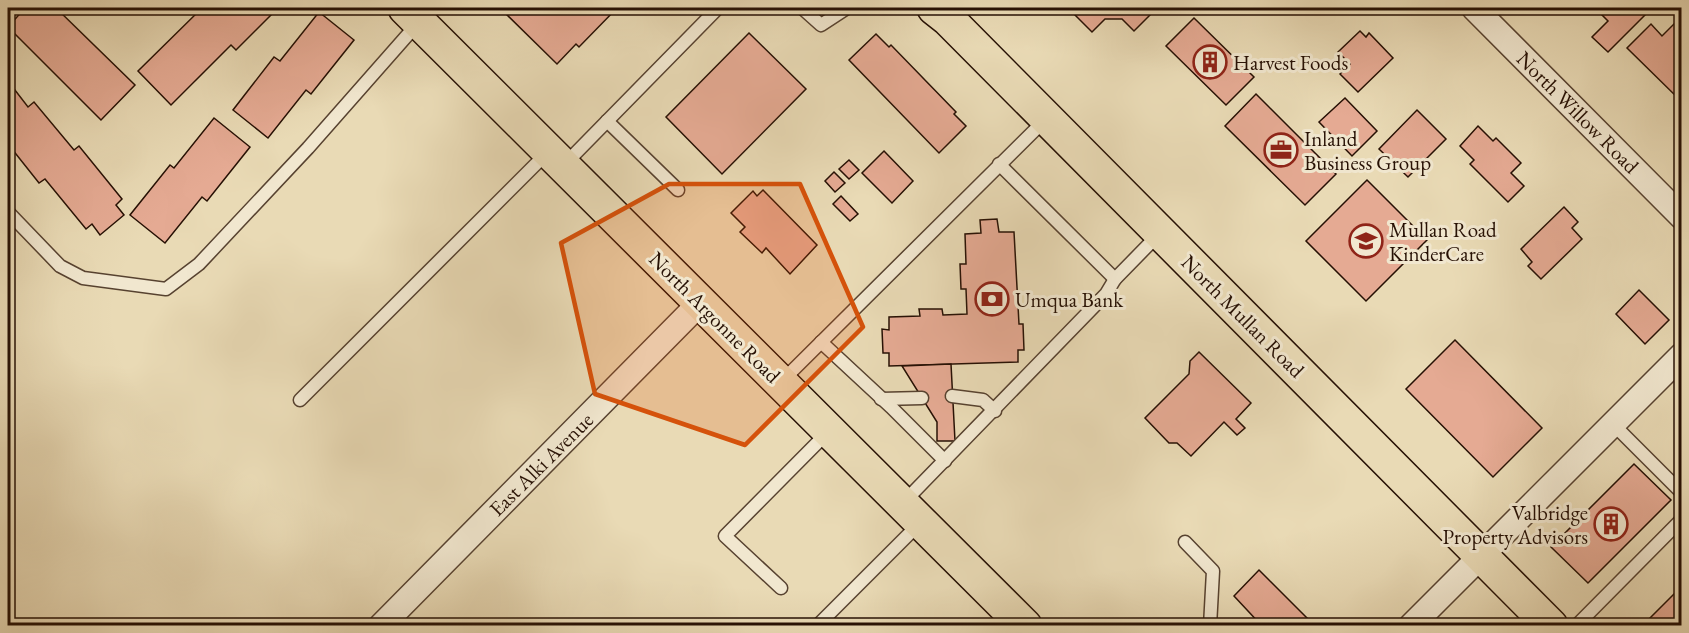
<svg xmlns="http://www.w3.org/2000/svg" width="1689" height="633" font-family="'EB Garamond',serif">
<rect width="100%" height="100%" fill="#e9dab5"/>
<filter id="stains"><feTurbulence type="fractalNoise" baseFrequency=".00333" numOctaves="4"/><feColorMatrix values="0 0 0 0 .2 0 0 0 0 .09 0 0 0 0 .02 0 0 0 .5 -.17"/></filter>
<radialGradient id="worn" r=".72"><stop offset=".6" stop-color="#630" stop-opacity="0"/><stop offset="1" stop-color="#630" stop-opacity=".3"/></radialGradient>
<g fill="#e5aa93" stroke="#261004" stroke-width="1.5">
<polygon points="25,8 56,8 135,85 101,120 8,27"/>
<polygon points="202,8 206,12 211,8 278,8 236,50 231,45 171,105 138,71"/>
<polygon points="503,8 617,8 579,47 576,44 557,64 501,9"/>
<polygon points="1068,8 1157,8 1134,31 1122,19 1105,19 1092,32"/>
<polygon points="1595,8 1650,8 1651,9 1608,52 1592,37 1608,21"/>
<polygon points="319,12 354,40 311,94 306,90 268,138 233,110 274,57 280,61"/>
<polygon points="1682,16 1682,50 1679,52 1682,55 1682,102 1627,48 1651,24 1662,36"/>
<polygon points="1194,18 1254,77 1226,105 1166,46"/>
<polygon points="1360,31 1366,37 1369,33 1393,58 1358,92 1340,74 1350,64 1338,52"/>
<polygon points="749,33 806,89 722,174 666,117"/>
<polygon points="876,34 889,47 891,45 956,112 954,114 966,126 939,153 849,60"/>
<polygon points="8,81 28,107 34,102 74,150 79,146 122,199 116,205 124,215 100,235 92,224 86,229 45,179 39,183 8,144"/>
<polygon points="1256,94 1336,174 1305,205 1225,126"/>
<polygon points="1345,98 1377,131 1352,156 1319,122"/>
<polygon points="1417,110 1446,139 1408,177 1379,149"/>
<polygon points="214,118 250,147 207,201 202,197 165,243 130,215 170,165 174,168"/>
<polygon points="1478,126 1493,141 1496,138 1521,163 1511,173 1524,186 1508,202 1470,164 1474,160 1460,146"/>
<polygon points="884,151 913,181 892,203 862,173"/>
<polygon points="849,160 859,170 849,179 839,169"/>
<polygon points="834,172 845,183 835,192 825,181"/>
<polygon points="1367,180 1427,240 1366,301 1306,241"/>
<polygon points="763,190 817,245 790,274 766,248 762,253 740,232 745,227 731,213 753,191 757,196"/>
<polygon points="841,196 858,214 850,221 833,204"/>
<polygon points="1564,207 1578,222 1572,228 1582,239 1541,279 1528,266 1532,262 1521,249"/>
<polygon points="997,219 999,232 1014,232 1019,324 1023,324 1024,350 1018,350 1018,362 889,366 889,353 883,353 882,329 889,330 889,317 920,316 919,309 942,309 943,315 967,314 966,289 961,289 960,264 966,264 965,234 981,233 980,220"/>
<polygon points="1639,290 1669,320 1645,344 1616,314"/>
<polygon points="1455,340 1542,428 1493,477 1406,389"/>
<polygon points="1199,352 1251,403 1236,419 1245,428 1237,435 1224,422 1191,456 1177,443 1169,443 1145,418 1189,374 1190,361"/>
<polygon points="951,364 955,441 937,441 937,422 902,366"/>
<polygon points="1634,464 1671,500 1588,583 1551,547"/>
<polygon points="1259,570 1315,626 1262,626 1234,596"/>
<polygon points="1682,586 1682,626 1642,626"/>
</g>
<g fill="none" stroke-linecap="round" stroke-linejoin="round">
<defs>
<g id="lane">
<polyline points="802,8 821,25 847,8"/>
<polyline points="607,121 678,190"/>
<polyline points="999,164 1115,279 1160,233"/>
<polyline points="564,165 718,8"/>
<polyline points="8,212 60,266 83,278 166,289 199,264 308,148 419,22"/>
<polyline points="821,342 891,407 945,461"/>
<polyline points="782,381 1046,119"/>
<polyline points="952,396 983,400 995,411"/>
<polyline points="881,399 922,398"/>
<polyline points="300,400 548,152"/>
<polyline points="1613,424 1682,493"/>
<polyline points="903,503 1106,294 1115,279"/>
<polyline points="1185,542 1213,571 1210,626"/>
<polyline points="781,588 725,536 828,432"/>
<polyline points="817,626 921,522"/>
<polyline points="1576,626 1682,519"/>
</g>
<g id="street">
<polyline points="1474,8 1682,217"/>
<polyline points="381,626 700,303"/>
<polyline points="1411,626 1682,355"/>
</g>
<g id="primary">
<polyline points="405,8 1025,626"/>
<polyline points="934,8 948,19 1551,626"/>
</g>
</defs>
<use href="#lane" stroke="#574230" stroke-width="15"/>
<use href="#street" stroke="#574230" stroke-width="27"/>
<use href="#primary" stroke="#261004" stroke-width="36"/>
<use href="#lane" stroke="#f1e7cf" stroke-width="12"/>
<use href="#street" stroke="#f1e7cf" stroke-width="24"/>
<use href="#primary" stroke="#e9dab5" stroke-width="33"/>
</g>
<path fill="#d5520b" fill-opacity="0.2" stroke="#d5520b" stroke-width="4.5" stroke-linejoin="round" d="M669 184H800L863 327 745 445 595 394 561 243Z"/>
<defs>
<symbol id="building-ring" viewBox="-11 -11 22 22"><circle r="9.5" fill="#f1e7cf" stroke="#8f2418" stroke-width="1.5"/><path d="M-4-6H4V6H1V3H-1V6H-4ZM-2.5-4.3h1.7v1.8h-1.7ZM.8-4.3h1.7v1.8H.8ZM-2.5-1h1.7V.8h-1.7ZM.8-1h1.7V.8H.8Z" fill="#8f2418"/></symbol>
<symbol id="office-ring" viewBox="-11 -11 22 22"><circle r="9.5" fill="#f1e7cf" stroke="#8f2418" stroke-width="1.5"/><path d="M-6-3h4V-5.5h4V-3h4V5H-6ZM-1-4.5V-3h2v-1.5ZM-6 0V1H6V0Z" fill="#8f2418"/></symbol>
<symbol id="school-ring" viewBox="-11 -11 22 22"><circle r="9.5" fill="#f1e7cf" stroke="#8f2418" stroke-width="1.5"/><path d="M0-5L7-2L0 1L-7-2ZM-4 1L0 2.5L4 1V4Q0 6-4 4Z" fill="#8f2418"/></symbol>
<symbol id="bank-ring" viewBox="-11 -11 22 22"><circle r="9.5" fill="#f1e7cf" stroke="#8f2418" stroke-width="1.5"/><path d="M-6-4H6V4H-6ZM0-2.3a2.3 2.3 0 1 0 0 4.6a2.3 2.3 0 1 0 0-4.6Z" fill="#8f2418"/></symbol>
</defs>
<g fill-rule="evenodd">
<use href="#building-ring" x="1191" y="43" width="38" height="38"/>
<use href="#office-ring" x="1262" y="131" width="38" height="38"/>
<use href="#school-ring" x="1347" y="222" width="38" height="38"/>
<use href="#bank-ring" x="973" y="280" width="38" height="38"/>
<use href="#building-ring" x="1592" y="505" width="38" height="38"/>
</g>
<g text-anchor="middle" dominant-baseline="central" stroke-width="6" stroke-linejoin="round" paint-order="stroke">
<g font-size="21" fill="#261004" stroke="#f1e7cf" text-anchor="start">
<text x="1233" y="62">Harvest Foods</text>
<text x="1304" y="138">Inland<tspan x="1304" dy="24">Business Group</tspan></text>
<text x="1389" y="229">Mullan Road<tspan x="1389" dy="24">KinderCare</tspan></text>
<text x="1015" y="299">Umqua Bank</text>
<text x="1588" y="512" text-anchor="end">Valbridge<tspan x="1588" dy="24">Property Advisors</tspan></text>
</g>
<g font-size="21" fill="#261004" stroke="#f1e7cf">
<text transform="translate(1578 112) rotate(45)">North Willow Road</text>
<text transform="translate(1243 316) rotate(45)">North Mullan Road</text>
<text transform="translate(715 317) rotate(45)">North Argonne Road</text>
<text transform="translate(541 464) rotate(-45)">East Alki Avenue</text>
</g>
</g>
<rect width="1689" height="633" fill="none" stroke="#e9dab5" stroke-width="30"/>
<rect x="9" y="9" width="1671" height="615" fill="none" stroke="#261004" stroke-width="3"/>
<rect x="15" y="15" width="1659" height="603" fill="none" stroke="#261004" stroke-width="1.5"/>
<rect width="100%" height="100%" filter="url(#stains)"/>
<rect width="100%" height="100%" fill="url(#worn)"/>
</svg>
